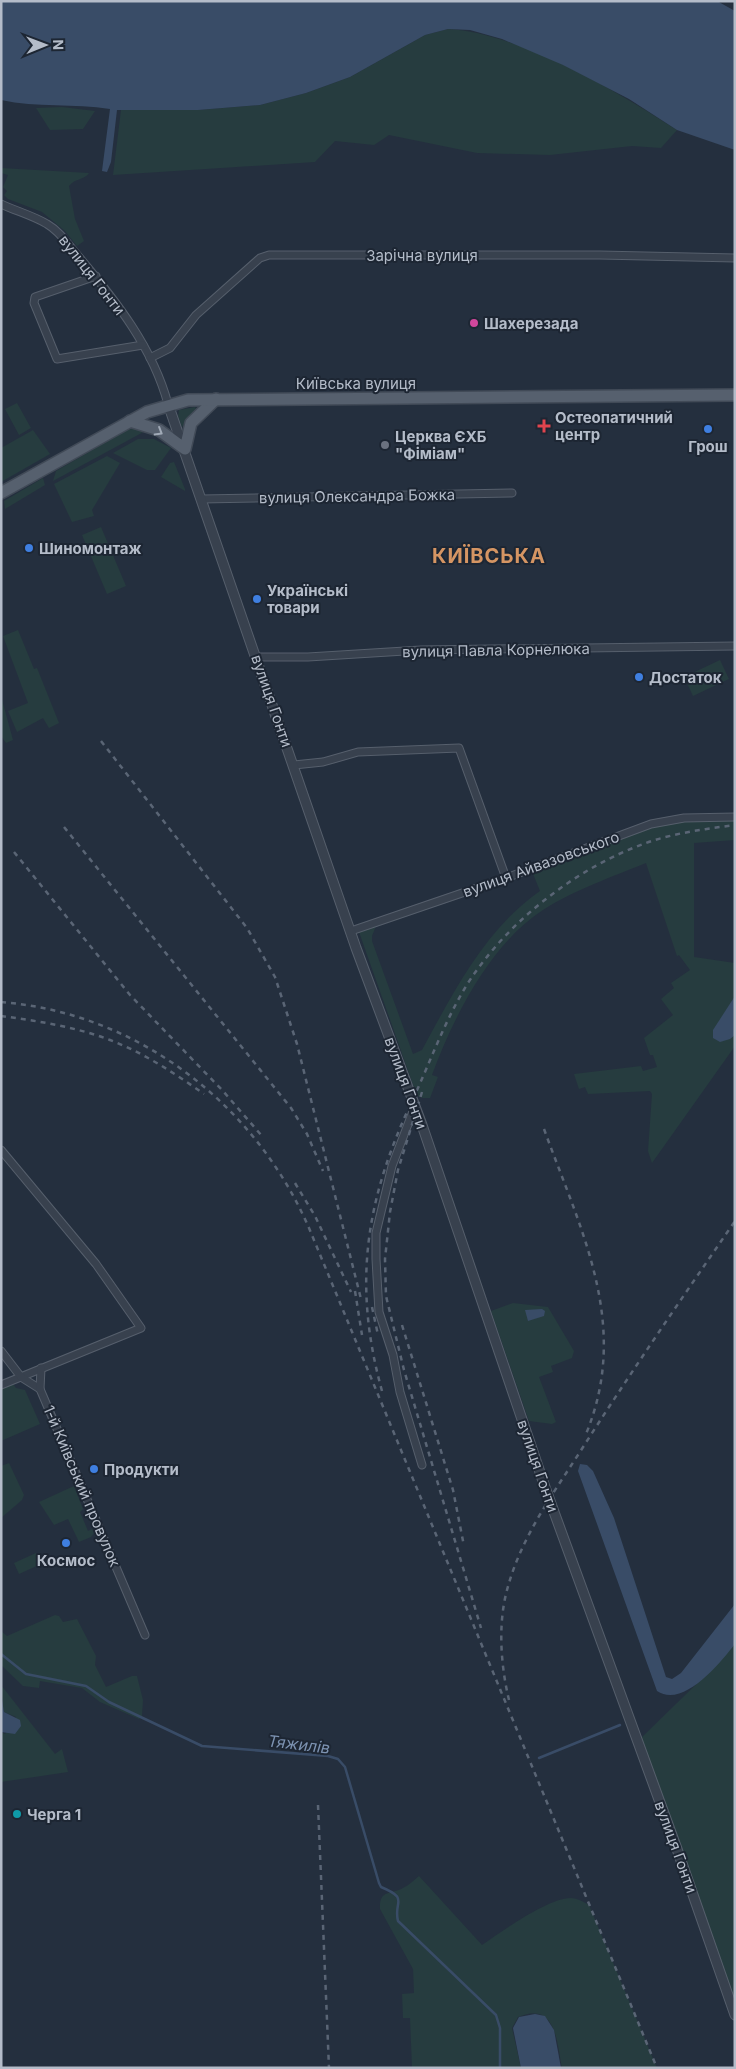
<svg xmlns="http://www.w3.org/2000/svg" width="736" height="2069" font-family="Inter,sans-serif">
<rect width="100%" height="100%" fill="#242f3e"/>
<g fill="#263c3f">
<path d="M448 29C520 33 616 91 677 130L661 148 632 146 550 155 477 153 389 135 374 145 335 141 315 162 113 175 121 110H198L260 105 306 93 350 77 425 35Z"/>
<polygon points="62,107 95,111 83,129 50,130 36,108"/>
<path d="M1 168 89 173C85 180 75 178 69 186L75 219 84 241 77 246 65 231 42 212 8 199 4 195 7 191 3 187 8 175 1 173Z"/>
<polygon points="17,403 31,428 19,435 5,409"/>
<polygon points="195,407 196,409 182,427 178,416 179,410"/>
<polygon points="140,427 149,429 53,481 56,471 127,430"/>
<polygon points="33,430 50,454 1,482 1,448"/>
<polygon points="138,439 154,439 171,448 155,470 147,470 113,453"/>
<polygon points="107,456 120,463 92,510 94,516 72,522 54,484"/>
<polygon points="174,462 185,489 185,491 161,477 170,463"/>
<polygon points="43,478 45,485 5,509 4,501"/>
<polygon points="101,527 126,586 107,594 82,535"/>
<polygon points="18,630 34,669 37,668 59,723 49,728 43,718 17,732 8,711 28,703 3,636"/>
<polygon points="720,660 729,679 693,696 684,677"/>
<polygon points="1,696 13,740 6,743 1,736"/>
<path d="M735 817V840L694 843V957L735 963V1046L652 1163 648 1151 652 1094 650 1091 588 1094 585 1087 579 1089 574 1074 641 1066 643 1071 657 1067 653 1055H650L644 1038 673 1015 661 999 674 988 671 983 690 970 679 955 677 956 646 863C614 876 572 891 543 910 490 944 453 1018 432 1075L438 1077 430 1098H423L417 1096 359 932 376 926 372 936V941L413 1054 422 1050C453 993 485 929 540 891L531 869 670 820Z"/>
<polygon points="513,1303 548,1307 574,1351 572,1358 551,1366 553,1372 539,1377 556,1422 552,1424 529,1421 491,1311"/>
<polygon points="13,1384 16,1388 25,1390 40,1424 1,1441 1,1388"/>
<polygon points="9,1463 24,1495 22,1500 1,1518 1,1466"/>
<polygon points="74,1486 83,1509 80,1512 88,1531 92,1529 94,1533 91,1537 79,1542 68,1519 54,1525 39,1502"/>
<polygon points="36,1553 41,1564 19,1574 14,1563"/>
<polygon points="55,1615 59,1616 63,1622 77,1619 96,1656 95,1665 106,1687 132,1676 137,1676 143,1700 142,1716 139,1719 100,1702 82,1688 40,1681 39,1688 23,1686 1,1665 1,1631 7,1636"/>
<polygon points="735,1644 735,2015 638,1741 718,1663"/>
<polygon points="1,1685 55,1754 62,1749 68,1772 1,1782 1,1732 5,1734 16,1717 4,1712 3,1709"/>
<path d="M419 1876 482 1945C501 1932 548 1898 571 1898 577 1898 584 1902 589 1905L657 2068H562C557 2043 556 2000 518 2017L512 2028 521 2068H412L410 2018H403L402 1994 414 1993 413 1969 380 1909C379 1889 391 1895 403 1888 409 1885 414 1880 419 1876Z"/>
</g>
<g fill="#394c67">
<path d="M1 1H717L735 11V150L677 130 629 99 563 65 502 39 470 30 448 29 425 35 350 77 306 93 260 105 198 110H117L111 162 107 172 102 171 110 109C74 103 37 108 1 100Z"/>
<polygon points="735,996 735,1035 730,1039 720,1042 713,1038 713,1030"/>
<polygon points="542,1309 545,1311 544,1316 528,1321 525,1310"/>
<path d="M580 1464 587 1465 593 1471 614 1518 666 1677 672 1679 681 1673 735 1604V1644C720 1663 683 1709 657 1691L578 1471Z"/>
<polygon points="1,1694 4,1712 20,1720 21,1726 15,1734 1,1732"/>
<polygon points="535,2014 545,2016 554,2030 561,2068 521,2068 513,2028 519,2017"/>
</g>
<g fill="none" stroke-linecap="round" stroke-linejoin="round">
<g stroke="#394c67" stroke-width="2.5">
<path d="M1 1654 26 1674 86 1686 109 1702 202 1746 328 1756 338 1759 345 1767 379 1883 381 1887C410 1899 393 1901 398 1921L496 2015 500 2028V2068"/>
<polyline points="539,1758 620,1725"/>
</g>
<defs>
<g id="minor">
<path d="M1 204C16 211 34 216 47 224 61 232 69 246 79 257 116 301 153 348 168 404"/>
<polyline points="96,276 35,297 34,303 57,359 143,345"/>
<polyline points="150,358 170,348 196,315 260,258 269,255 600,255 735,258"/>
<polyline points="202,499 512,493"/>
<polyline points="257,657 308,657 421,650 735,646"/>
<polyline points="294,765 323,762 358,752 459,748 506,878"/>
<polyline points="351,931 506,878 651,824 684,818 735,817"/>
<polyline points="415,1106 392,1166 376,1233 376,1259 379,1312 393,1355 400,1392 422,1465"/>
<polyline points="1,1150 96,1264 141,1328 1,1385"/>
<polyline points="1,1351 21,1377 40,1389 145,1635"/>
<polyline points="40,1389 41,1368"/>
</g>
<polyline id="tertiary" points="168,404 356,948 422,1125 546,1490 677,1849 735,2015"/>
<g id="primary">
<polyline points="130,421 159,430 185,449 191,423 216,399"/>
<polyline points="1,493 147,412 188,400 735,395"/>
</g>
</defs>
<use href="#minor" stroke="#565f6c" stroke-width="9"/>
<use href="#tertiary" stroke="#565f6c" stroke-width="11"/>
<use href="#primary" stroke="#414a57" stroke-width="14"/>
<use href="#minor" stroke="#38414e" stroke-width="7"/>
<use href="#tertiary" stroke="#38414e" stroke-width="9"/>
<use href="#primary" stroke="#56606e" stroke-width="11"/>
<g stroke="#5a6575" stroke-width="2.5" stroke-dasharray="5 5" stroke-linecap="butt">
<polyline points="101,741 247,928 275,977 297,1044 361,1299"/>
<polyline points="64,827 291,1108 307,1134 323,1171"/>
<polyline points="14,852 130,995 223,1091 262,1136"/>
<path d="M1 1002C138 1013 255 1104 309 1228L657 2068"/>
<path d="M1 1016C38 1021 76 1027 110 1040 144 1053 174 1073 204 1094"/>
<polyline points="422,1092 398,1170 390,1212 385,1259 386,1296 404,1370 481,1628"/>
<path d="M544 1129C581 1231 631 1325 586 1434"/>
<polyline points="295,1183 315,1216 351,1292"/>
<polyline points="355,1291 362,1335"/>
<polyline points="372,1307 378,1335"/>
<polyline points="402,1325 453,1490 464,1546"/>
<path d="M382 1391C352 1283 366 1198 413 1099 431 1060 445 1020 468 983 508 921 576 868 646 843 674 833 705 829 735 825"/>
<path d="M509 1700C501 1667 498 1627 506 1594 520 1537 554 1493 585 1444 633 1369 684 1295 735 1221"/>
<polyline points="318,1805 329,2068"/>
</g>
</g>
<defs><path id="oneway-chevron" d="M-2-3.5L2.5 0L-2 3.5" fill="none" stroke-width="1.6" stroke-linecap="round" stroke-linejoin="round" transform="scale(1.25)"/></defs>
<use stroke="#a1aab7" href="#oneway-chevron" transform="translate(159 432) rotate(31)"/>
<circle fill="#d1479c" stroke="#1d2633" stroke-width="2" cx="474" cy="323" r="5"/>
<path fill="#e0444e" stroke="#1d2633" stroke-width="2" d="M541.5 418.5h5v5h5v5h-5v5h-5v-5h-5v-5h5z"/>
<g fill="#3f7fe0" stroke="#1d2633" stroke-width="2">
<circle cx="708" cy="429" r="5"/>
<circle cx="29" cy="548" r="5"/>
<circle cx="257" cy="599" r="5"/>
<circle cx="639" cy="677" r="5"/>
<circle cx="94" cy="1469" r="5"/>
<circle cx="66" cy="1543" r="5"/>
</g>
<circle fill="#6b7280" stroke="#1d2633" stroke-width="2" cx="385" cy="445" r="5"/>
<circle fill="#0f9aa8" stroke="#1d2633" stroke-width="2" cx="17" cy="1814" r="5"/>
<g text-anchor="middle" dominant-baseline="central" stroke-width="4" stroke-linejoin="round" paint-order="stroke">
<g font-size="15" fill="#b4bcc9" stroke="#1d2633">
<text x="422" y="255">Зарічна вулиця</text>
<text transform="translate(92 275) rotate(52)">вулиця Гонти</text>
<text x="356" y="383">Київська вулиця</text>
<text transform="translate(357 496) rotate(-1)">вулиця Олександра Божка</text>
<text transform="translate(496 650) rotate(-1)">вулиця Павла Корнелюка</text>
<text transform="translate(272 701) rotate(71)">вулиця Гонти</text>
<text transform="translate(541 864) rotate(-20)">вулиця Айвазовського</text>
<text transform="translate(406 1083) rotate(70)">вулиця Гонти</text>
<text transform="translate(538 1466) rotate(71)">вулиця Гонти</text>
<text transform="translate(82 1486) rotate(67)">1-й Київський провулок</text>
<text transform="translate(676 1847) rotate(70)">вулиця Гонти</text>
</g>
<g font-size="15" font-weight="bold" fill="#b4bcc9" stroke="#1d2633" text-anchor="start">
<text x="484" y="323">Шахерезада</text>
<text x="555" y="417">Остеопатичний<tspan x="555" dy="17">центр</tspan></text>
<text x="395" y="436">Церква ЄХБ<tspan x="395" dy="17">"Фіміам"</tspan></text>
<text x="708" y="446" text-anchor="middle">Грош</text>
<text x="39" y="548">Шиномонтаж</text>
<text x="267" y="590">Українські<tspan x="267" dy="17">товари</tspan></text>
<text x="649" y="677">Достаток</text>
<text x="104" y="1469">Продукти</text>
<text x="66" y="1560" text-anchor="middle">Космос</text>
<text x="27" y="1814">Черга 1</text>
</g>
<g font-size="16" font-style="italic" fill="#7c92b1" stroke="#1d2633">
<text transform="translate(299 1744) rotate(7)">Тяжилів</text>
</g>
<g font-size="20" font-weight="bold" letter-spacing="1" fill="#d59563" stroke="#1d2633">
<text x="489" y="556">КИЇВСЬКА</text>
</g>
</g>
<rect width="736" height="2069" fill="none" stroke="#b4bcc9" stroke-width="5"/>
<g transform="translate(45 45) rotate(89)" stroke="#1d2633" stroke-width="4" paint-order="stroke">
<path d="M0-4L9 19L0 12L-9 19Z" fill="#b4bcc9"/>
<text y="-8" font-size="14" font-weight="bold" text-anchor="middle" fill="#b4bcc9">N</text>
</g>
</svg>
